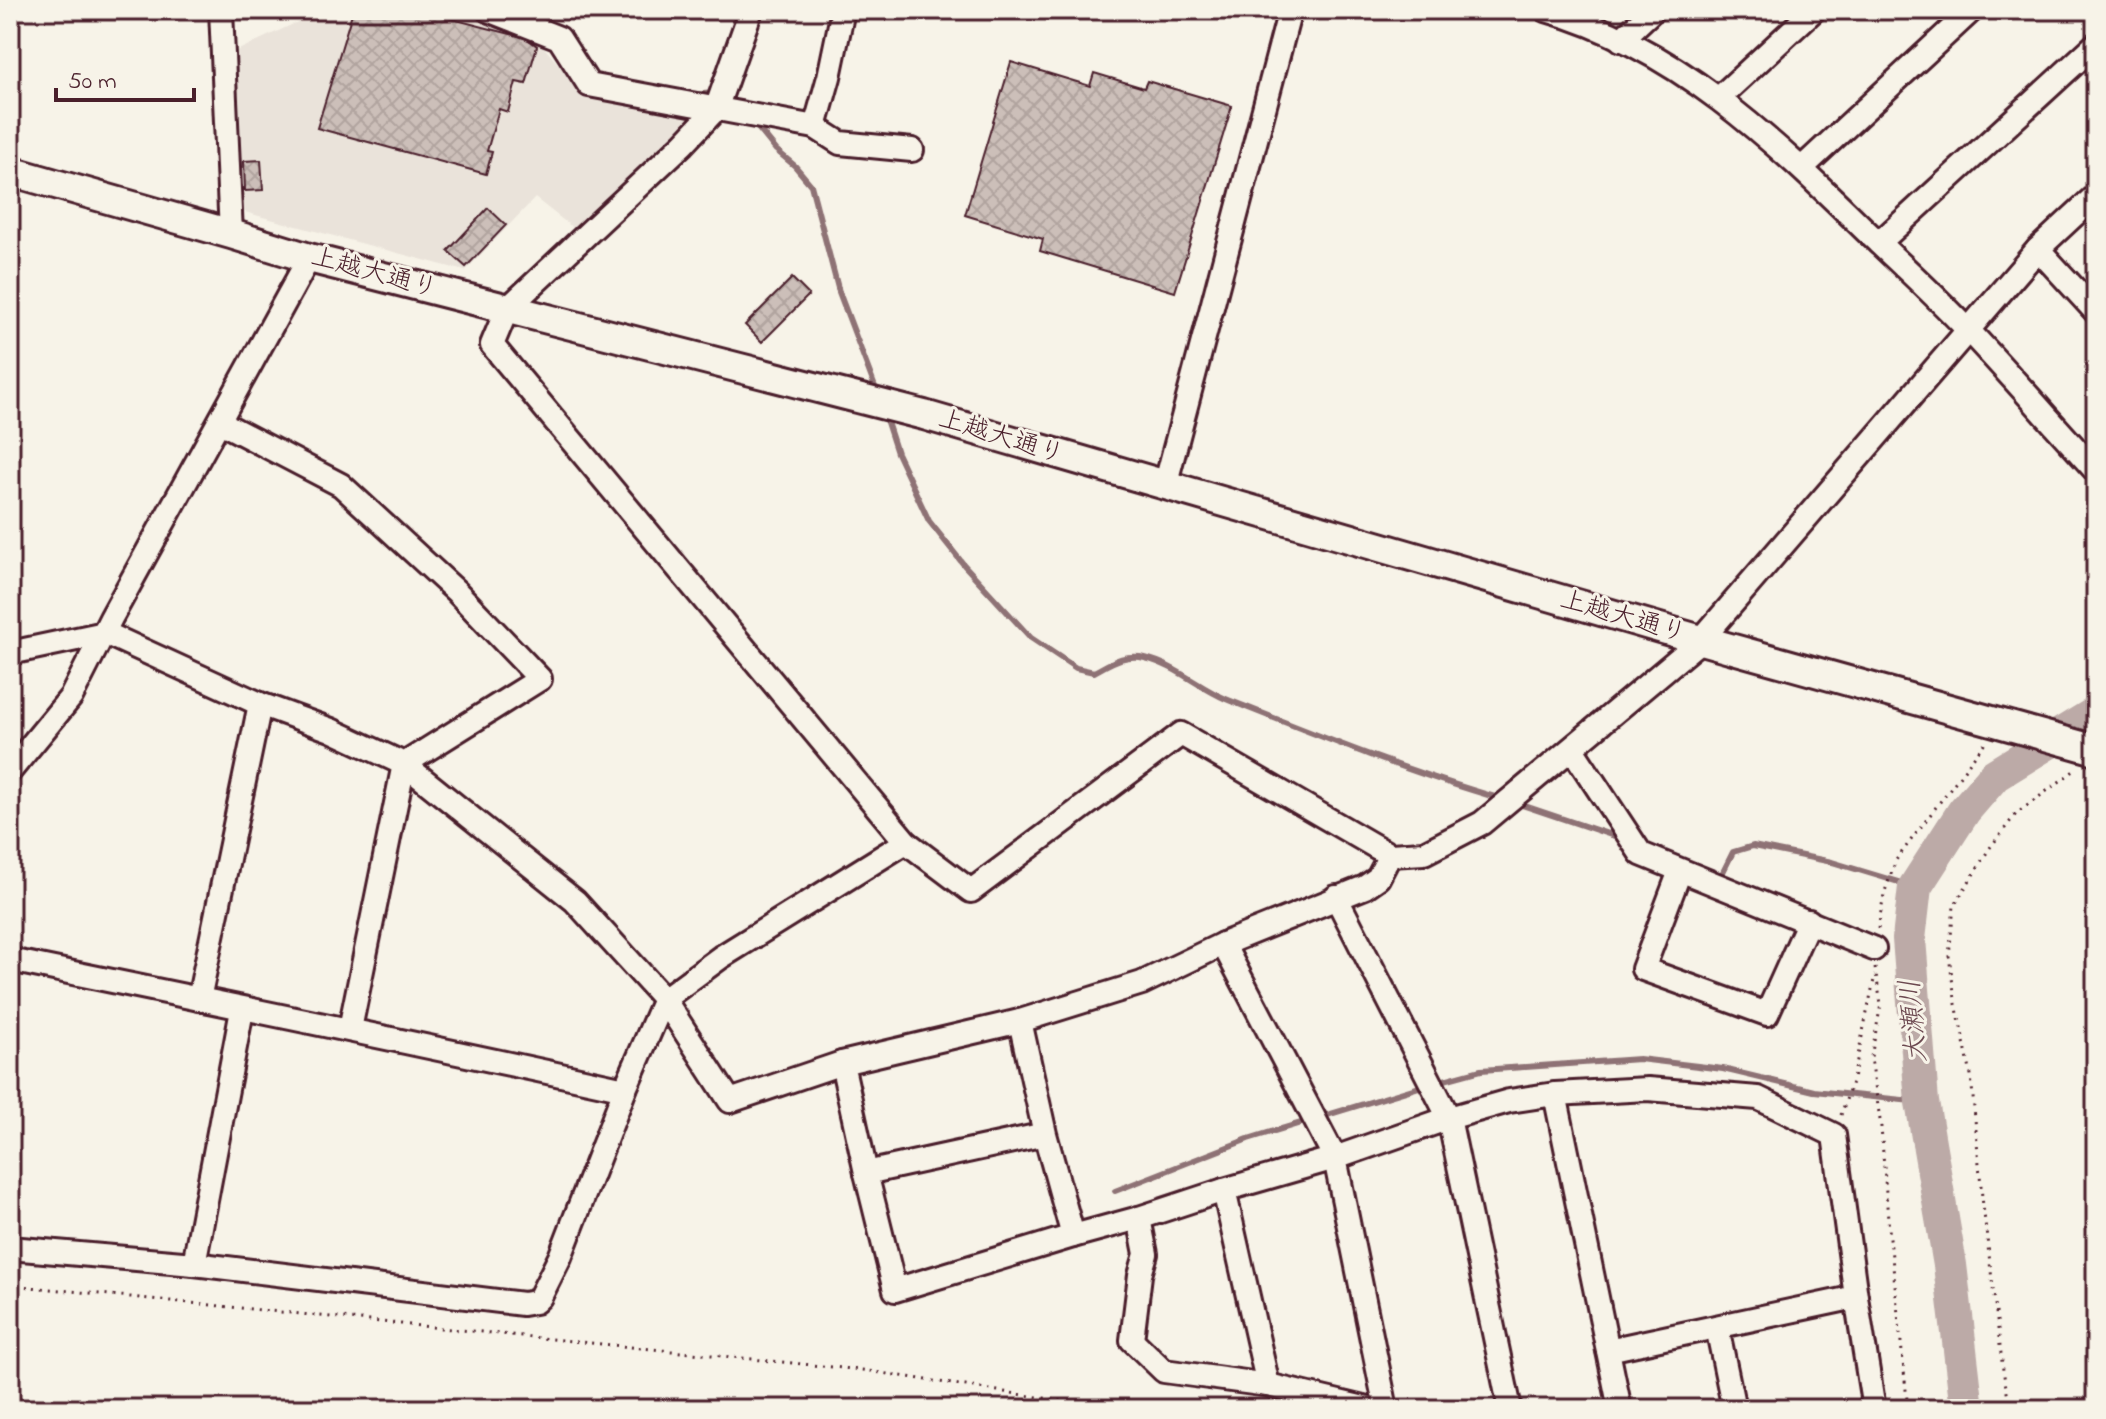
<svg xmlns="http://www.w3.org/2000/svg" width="2106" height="1419" font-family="'Indie Flower','Klee One',sans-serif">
<defs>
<pattern id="building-cross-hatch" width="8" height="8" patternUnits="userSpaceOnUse" patternTransform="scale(2)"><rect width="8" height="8" fill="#ccbfb9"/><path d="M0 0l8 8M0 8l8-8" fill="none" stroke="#b1a49f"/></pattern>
</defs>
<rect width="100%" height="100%" fill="#f7f3e8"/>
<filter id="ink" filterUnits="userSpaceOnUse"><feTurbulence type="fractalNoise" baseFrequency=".0125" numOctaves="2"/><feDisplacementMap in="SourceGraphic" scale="16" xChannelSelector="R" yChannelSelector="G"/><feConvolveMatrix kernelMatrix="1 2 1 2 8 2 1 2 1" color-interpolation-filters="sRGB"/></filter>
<g filter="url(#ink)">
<polygon fill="#eae3da" points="323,10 441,10 527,34 541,44 583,93 697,116 577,231 535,198 465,271 237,210 232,53"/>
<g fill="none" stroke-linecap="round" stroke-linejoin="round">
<g stroke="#8e7275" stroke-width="6">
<polyline points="691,95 715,93"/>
<polyline points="754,123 776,150 795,166 811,185 839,292 878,395"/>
<path d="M884 413 897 453 929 521 964 565 1031 638 1076 668 1094 672C1111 663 1125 653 1145 658 1175 665 1198 687 1226 699 1317 735 1408 772 1502 799"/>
<polyline points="1516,803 1623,839"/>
<polyline points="1716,874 1721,876 1733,852 1753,846 1832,862 1915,887"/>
<polyline points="1437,1082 1481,1070 1639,1059 1723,1069 1814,1091 1922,1102"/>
<polyline points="1115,1191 1248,1139 1426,1085"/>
</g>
<polyline stroke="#bcaaa7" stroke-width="34" points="1967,1409 1950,1265 1922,1102 1909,939 1915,887 1964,811 1995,775 2096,713"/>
</g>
<g fill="url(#building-cross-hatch)" stroke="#4a1f2b" stroke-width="2">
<polygon points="353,10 418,10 526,38 537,46 526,84 516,82 508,112 499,109 487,151 492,152 486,174 317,128"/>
<polygon points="1011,62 1090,86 1094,73 1144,88 1147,81 1232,106 1175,292 1040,251 1043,239 965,215"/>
<polygon points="261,160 263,190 245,191 244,161"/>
<polygon points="488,208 506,225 466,267 448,251"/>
<polygon points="792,278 809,295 762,342 745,325"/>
</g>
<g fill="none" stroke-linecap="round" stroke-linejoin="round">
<defs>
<g id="minor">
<polyline points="221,10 231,234"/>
<polyline points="488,10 559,38 589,85 815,127 829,77 843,10"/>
<polyline points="751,10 716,109 683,144 507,309 492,345 906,842 971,891 1181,734 1390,855 1424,853 1482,823 1701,640 2038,249 2096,195"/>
<path d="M1546 10C1675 46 1773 140 1866 231 1901 264 1937 297 1970 332 2013 378 2054 425 2096 471"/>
<polyline points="1621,40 1653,10"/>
<polyline points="1719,98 1814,10"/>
<polyline points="815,127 840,143 912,150"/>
<polyline points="1802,168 1972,10"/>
<polyline points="1879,243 2096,44"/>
<polyline points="2038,249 2096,312"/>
<polyline points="220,422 341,485 456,591 540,679 404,764 350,1029"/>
<polyline points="1165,486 1290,10"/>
<polyline points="10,653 105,633 260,704 331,730 404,764 575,901 664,999 730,1101 842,1063"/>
<polyline points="1572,749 1641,854 1874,949"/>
<polyline points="10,771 71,697 111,618 309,258"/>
<polyline points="1680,871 1643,969 1767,1014 1809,921"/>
<polyline points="1336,897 1449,1118 1509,1101 1555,1094 1620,1409"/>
<polyline points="1223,944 1335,1158 1224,1190 1268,1385 1368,1409"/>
<path d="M10 960C215 1002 420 1044 625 1089"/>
<polyline points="199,999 260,704"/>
<polyline points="1555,1094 1648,1089 1758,1098 1834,1135 1856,1297 1874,1409"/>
<polyline points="1045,1134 1073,1236 895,1290 866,1173 1045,1134 1020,1021 1142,983 1223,944 1365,887 1378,878 1390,855"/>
<polyline points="866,1173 842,1063 1020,1021"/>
<polyline points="1139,1218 1146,1254 1140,1275 1132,1340 1164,1371 1268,1385"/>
<polyline points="1073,1236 1139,1218 1224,1190"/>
<polyline points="10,1248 194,1264 523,1304 535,1302 540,1297 560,1257 625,1089 664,999 721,957 906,842"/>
<polyline points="194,1264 242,1010"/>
<polyline points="1717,1327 1734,1409"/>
<polyline points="1608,1350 1856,1297"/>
<polyline points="1386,1409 1335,1158 1449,1118 1510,1409"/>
</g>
<polyline id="major" points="10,171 231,234 309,258 924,415 1701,640 2096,750"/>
</defs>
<use href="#minor" stroke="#4a1f2b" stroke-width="28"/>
<use href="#major" stroke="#4a1f2b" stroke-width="34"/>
<g stroke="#4a1f2b" stroke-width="3" stroke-dasharray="2 6" stroke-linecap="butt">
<polyline points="1878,929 1884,894 1896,860 1986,741"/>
<polyline points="1875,968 1881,1004 1871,1057 1881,1127 1888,1219 1908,1409"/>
<polyline points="1841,1115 1853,1079 1875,975"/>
<polyline points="10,1285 862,1370 1115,1409"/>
<polyline points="2010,1409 2003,1370 1982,1197 1971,1075 1955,999 1949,956 1954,906 1989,849 2016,814 2075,770"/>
</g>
<use href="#minor" stroke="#f7f3e8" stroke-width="22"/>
<use href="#major" stroke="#f7f3e8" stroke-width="28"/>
</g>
</g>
<g text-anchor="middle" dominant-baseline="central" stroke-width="6" stroke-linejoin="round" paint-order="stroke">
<g font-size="26" fill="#4a1f2b" stroke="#f7f3e8">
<text transform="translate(374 274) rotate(15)">上越大通り</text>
<text transform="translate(1001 438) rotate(17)">上越大通り</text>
<text transform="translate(1623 618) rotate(16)">上越大通り</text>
</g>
<g font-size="28" font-style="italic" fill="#6c4950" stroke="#f7f3e8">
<text transform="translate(1915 1021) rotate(-95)">大瀬川</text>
</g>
</g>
<rect width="2106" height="1419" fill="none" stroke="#f7f3e8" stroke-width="40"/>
<rect x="20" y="20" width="2066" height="1379" fill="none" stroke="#4a1f2b" stroke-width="3" filter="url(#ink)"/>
<path d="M56 88v12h138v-12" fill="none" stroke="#4a1f2b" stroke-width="4"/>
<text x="68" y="88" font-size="24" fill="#4a1f2b" stroke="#f7f3e8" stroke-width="6" paint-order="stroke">50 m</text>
</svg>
